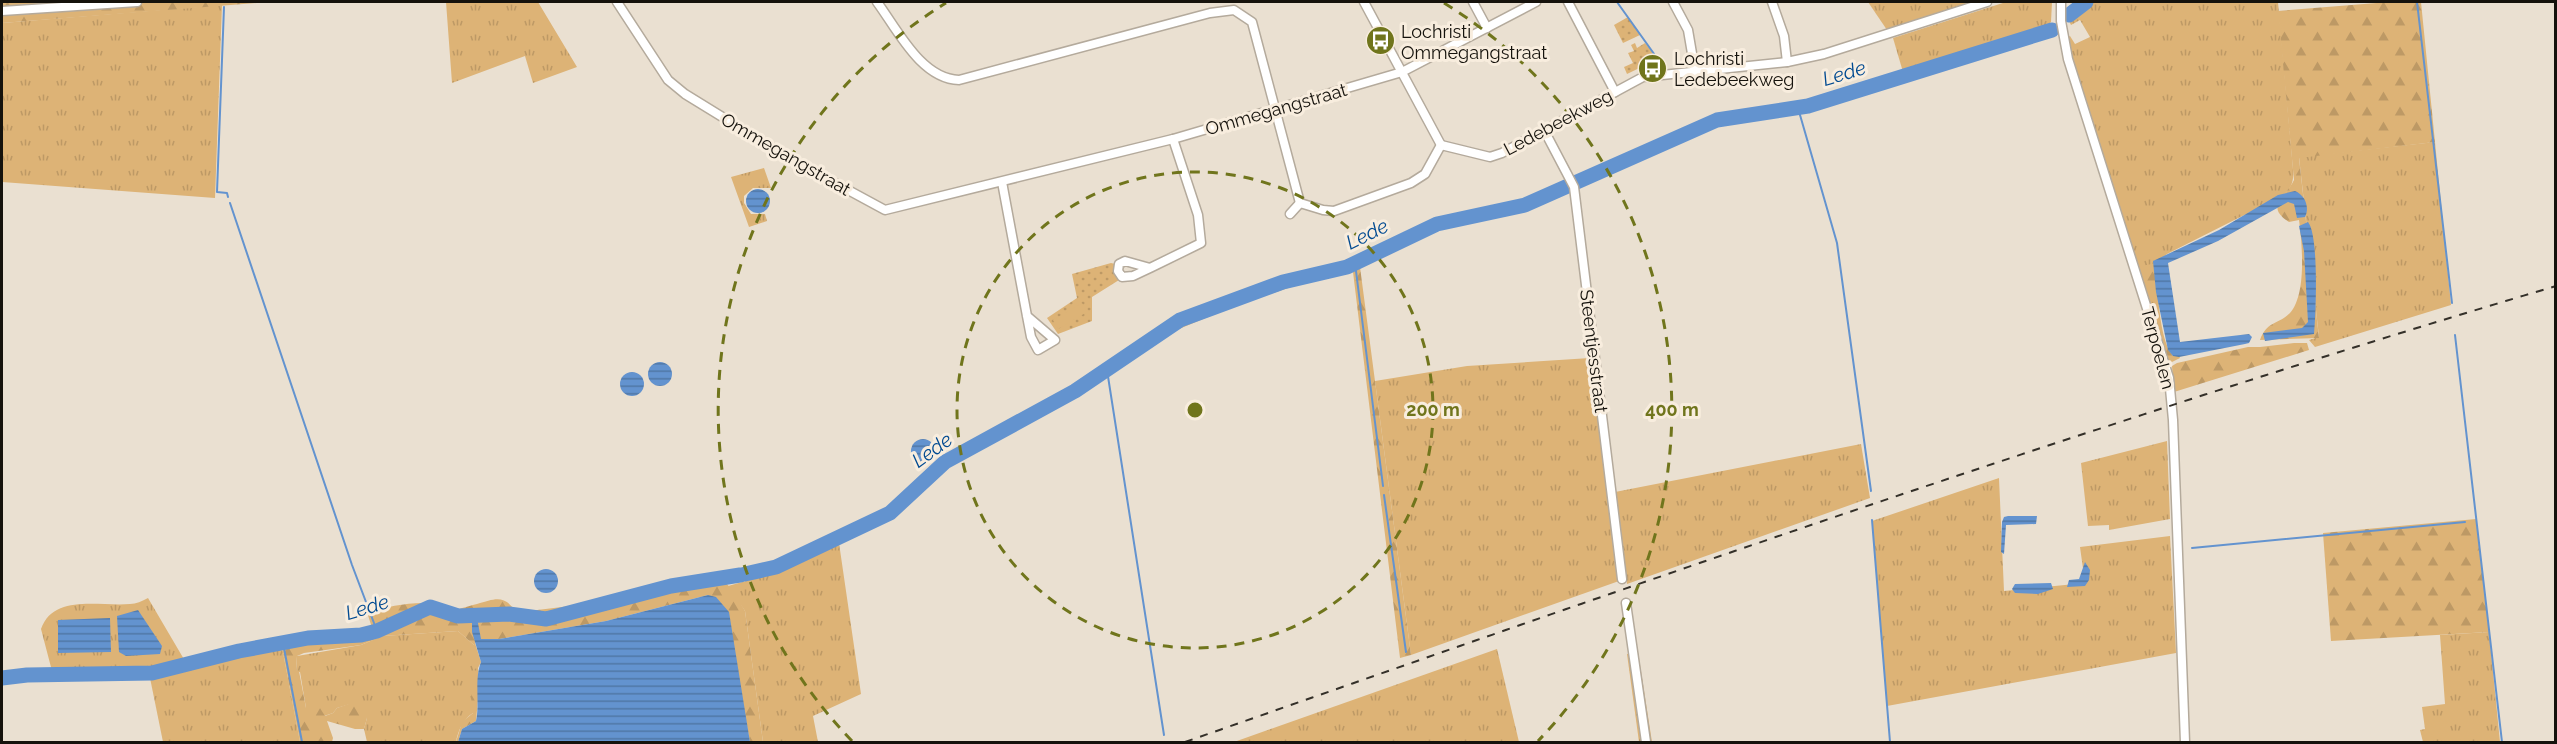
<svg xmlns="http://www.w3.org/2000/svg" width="2557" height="744" font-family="Raleway,sans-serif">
<defs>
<pattern id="grass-tufts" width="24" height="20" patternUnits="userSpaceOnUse" patternTransform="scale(1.5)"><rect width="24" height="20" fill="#ddb376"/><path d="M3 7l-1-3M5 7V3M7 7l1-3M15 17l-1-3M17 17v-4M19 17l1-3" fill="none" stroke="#bd9965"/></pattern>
<pattern id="forest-firs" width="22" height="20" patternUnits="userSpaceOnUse" patternTransform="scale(1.5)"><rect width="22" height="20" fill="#ddb376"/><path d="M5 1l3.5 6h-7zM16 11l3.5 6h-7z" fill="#bd9965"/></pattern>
<pattern id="park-dots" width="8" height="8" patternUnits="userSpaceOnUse" patternTransform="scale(1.5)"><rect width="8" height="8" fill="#ddb376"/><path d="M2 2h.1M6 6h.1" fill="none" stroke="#bd9965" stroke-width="1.8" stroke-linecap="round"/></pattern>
<pattern id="water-rules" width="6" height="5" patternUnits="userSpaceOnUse" patternTransform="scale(1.5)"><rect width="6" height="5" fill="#6393cf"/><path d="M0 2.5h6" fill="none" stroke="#5077a6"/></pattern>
</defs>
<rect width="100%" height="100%" fill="#eae0d1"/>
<g fill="url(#grass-tufts)">
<polygon points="446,2 538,2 577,67 533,83 525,56 452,83"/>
<polygon points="1868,2 1975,2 1887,30"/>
<polygon points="2006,2 2052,2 2051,22 2048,25 1903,72 1893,38"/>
<path d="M2095 2H2278L2293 169C2294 181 2292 188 2282 196L2167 254 2156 263 2138 270 2066 38 2070 36 2075 44 2090 37 2080 20 2071 25 2069 21 2082 9Z"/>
<polygon points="222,5 215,198 2,182 2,23"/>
<polygon points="2435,142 2451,305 2315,347 2309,340 2319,337 2299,157"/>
<polygon points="764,168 771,188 753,188 744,196 744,203 751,214 765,214 767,221 749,227 731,177"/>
<polygon points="1590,358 1619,581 1411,655 1375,381 1467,366"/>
<polygon points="2167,441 2170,519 2109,530 2109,525 2088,526 2081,463"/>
<polygon points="1861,444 1870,498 1627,584 1615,492"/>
<polygon points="1999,478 2004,591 2085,583 2080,547 2170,536 2176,653 1887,706 1872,521"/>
<polygon points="839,543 861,694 813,716 818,742 763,742 745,611 728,586 785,570"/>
<path d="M148 598 185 661C141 671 97 673 52 671L41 629C54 593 100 607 130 604 136 604 142 601 148 598Z"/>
<path d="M458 631 474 645 475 668H478L479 688 474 701 473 713C463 719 458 731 456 742H367L364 729 367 718 350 704 337 708 333 713 324 716 306 708 300 672H296L297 656 361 645 382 636Z"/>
<polygon points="2489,632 2500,742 2423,742 2420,730 2425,729 2422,707 2445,704 2440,635"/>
<polygon points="282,647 300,742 163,742 150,678 210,662"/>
<polygon points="1497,649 1519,742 1234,742"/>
</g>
<g fill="url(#forest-firs)">
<polygon points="2,2 269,2 2,23"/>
<path d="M2389 2H2421L2435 142 2299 158 2319 338 2260 340C2267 321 2278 325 2290 313 2307 294 2302 243 2299 220L2289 222C2264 206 2286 197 2294 180L2278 11Z"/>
<path d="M1507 211 1508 215 1434 230 1402 248 1360 267 1411 655 1400 658 1353 272C1294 283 1235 305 1179 329L1178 324 1237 300 1353 266 1438 226Z"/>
<path d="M2156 263C2158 287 2158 338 2173 356H2179L2180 358 2170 363 2167 360 2138 270 2142 266Z"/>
<polygon points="2294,343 2307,343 2309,350 2174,392 2172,366 2177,363 2248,347 2260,347"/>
<polygon points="2476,519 2489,632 2331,641 2323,533"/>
<path d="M719 575 734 592 745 611 763 742H750L740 689 708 595 606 621 499 639H481L475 643 481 662 478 668 474 669V645L458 631 382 636 361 645 304 653 297 656 296 671H299L306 708 318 705 325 716 333 713 337 708 357 701 365 706 367 718 364 729H355L327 721 333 738 332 742H300L282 647 345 637 347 630 372 628 367 612C397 605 428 597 457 610 464 607 470 606 477 604 495 599 504 594 516 612H521L570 606 664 582Z"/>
<polygon points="1638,652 1652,742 1639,742 1627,654"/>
<polygon points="479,688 476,721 462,729 458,742 456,742 462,722 473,713 471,691"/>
</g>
<g fill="url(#park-dots)">
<polygon points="1628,17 1640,35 1623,43 1614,25"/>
<polygon points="1635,43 1637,48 1645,43 1658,59 1627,74 1624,67 1633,63 1628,53 1634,51 1631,45"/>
<polygon points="1111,263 1115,264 1114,271 1119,280 1092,297 1092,321 1058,334 1047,318 1077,298 1072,274"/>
</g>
<polygon fill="#ddb376" points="1082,303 1087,312 1058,329 1053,320"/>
<g fill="url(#water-rules)">
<circle cx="758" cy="201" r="12"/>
<path d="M2295 191C2305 195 2310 207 2305 217L2297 218 2294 204 2288 202 2218 241 2168 263 2180 342 2249 334 2252 337 2249 343 2245 344 2179 357 2173 356 2168 350 2156 292 2153 261 2219 230 2278 195Z"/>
<path d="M2308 222C2319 235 2316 314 2314 334L2265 341 2263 333 2302 328 2308 322 2304 251 2299 226Z"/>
<circle cx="660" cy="374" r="12"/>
<circle cx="632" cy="384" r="12"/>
<circle cx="923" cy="451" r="12"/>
<polygon points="2008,516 2037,516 2036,524 2006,525 2004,554 2001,552 2002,522 2004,517"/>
<polygon points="2085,562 2090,570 2089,580 2085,586 2067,587 2069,580 2079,579"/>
<circle cx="546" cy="581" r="12"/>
<polygon points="2051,583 2053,589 2038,594 2015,593 2012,589 2015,584"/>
<path d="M708 595 716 597 729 612 750 742H458L462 729 476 721C480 703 474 679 481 662L472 632V621L477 618 481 639H499L606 621Z"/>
<polygon points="138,610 162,646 160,654 126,656 119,652 117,616"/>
<polygon points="110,618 111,652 58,653 58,620"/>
</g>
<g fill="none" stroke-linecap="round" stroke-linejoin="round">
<g stroke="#6393cf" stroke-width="2">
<polyline points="1617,2 1662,65"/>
<polyline points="2417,2 2452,303"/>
<polyline points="224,7 217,192 227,193 228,197"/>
<polyline points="1798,108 1837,243 1871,491"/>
<polyline points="230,203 352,565 377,631"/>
<polyline points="1355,263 1383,486"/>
<polyline points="2455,335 2502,742"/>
<polyline points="1107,370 1164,735"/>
<polyline points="1384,495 1406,652"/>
<polyline points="1872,520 1890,742"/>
<polyline points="2192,548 2465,522"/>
<polyline points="283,643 302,742"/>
</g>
<g stroke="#6393cf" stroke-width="15">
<polyline points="2069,15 2086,2"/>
<polyline points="745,574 776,567 890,513 945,462 1075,391 1180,320 1283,282 1347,267 1437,224 1525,205 1717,120 1808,106 2052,30"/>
<polyline points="2,678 27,675 152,673 239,651 308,638 361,635 377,631 430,607 458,616 509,614 546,619 671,586 740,575"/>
</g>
<defs>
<g id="minor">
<polyline points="617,2 668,80 685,94 789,158 885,210 1173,139 1402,72 1536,2"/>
<path d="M877 2C897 29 921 79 959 80L1210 13 1234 10 1252 22 1300 203 1323 210 1334 211 1411 183 1425 174 1441 145"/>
<polyline points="1364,2 1441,145"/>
<polyline points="1473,2 1487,28"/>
<polyline points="1568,2 1615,92"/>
<polyline points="1673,2 1688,30 1695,71"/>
<polyline points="1772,2 1784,36 1787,62"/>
<polyline points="2061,2 2061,21 2068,59 2169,378 2173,420 2185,742"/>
<polyline points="2,11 137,2"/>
<polyline points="1544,130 1574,187 1622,579"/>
<polyline points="1441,145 1490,157 1502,153 1643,77 1787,62 1824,54 1987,2"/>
<polyline points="1002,182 1027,316 1031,337 1038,350 1055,340 1027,316"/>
<polyline points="1290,214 1300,203"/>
<polyline points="1150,268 1133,276 1122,277 1118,271 1119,264 1125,261 1150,268 1201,243 1198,215 1173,139"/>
<polyline points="1626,603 1646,742"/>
</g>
</defs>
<use href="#minor" stroke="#b4aa9c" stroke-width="11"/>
<use href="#minor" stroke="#fff" stroke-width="8"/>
<path stroke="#343029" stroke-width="2" stroke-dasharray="8 8" stroke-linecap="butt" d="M1185 742C1640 583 2094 423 2556 286"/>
</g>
<g fill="none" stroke="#70751c" stroke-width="3" stroke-dasharray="10 8">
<circle cx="1195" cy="410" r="238"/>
<path d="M852 741A477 477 0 0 1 946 3M1444 3A477 477 0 0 1 1538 741"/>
</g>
<defs>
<symbol id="bus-disc" viewBox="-11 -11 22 22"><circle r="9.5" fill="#70751c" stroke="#f8edde"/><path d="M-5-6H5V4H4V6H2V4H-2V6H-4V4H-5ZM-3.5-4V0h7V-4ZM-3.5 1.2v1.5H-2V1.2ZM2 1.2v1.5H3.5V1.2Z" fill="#fff"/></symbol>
</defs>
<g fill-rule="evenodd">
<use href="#bus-disc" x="1364" y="24" width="33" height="33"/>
<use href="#bus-disc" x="1636" y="52" width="33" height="33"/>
</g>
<g text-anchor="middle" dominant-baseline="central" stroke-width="6" stroke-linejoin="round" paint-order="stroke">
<g font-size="18" fill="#15120c" stroke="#f8edde" text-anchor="start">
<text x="1401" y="31">Lochristi<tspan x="1401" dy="21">Ommegangstraat</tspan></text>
<text x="1674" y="58">Lochristi<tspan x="1674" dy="21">Ledebeekweg</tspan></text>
</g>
<g font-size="18" fill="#15120c" stroke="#f8edde">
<text transform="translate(1276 109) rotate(-16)">Ommegangstraat</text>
<text transform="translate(1558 122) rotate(-28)">Ledebeekweg</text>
<text transform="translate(786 154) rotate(30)">Ommegangstraat</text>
<text transform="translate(2158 348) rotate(75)">Terpoelen</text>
<text transform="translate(1594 351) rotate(83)">Steentjesstraat</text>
</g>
<g font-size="20" font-style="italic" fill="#004a91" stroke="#f8edde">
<text transform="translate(1844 73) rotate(-17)">Lede</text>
<text transform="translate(1367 234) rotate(-26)">Lede</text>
<text transform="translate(932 450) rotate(-36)">Lede</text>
<text transform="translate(367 607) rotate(-17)">Lede</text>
</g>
</g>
<circle cx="1195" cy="410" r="9" fill="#70751c" stroke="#f8edde" stroke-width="3"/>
<g font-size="18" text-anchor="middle" font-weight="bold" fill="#70751c" stroke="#f8edde" stroke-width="6" stroke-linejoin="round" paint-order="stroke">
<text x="1433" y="416">200 m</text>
<text x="1672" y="416">400 m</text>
</g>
<rect width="2557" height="744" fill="none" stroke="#15120c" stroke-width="6"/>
</svg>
